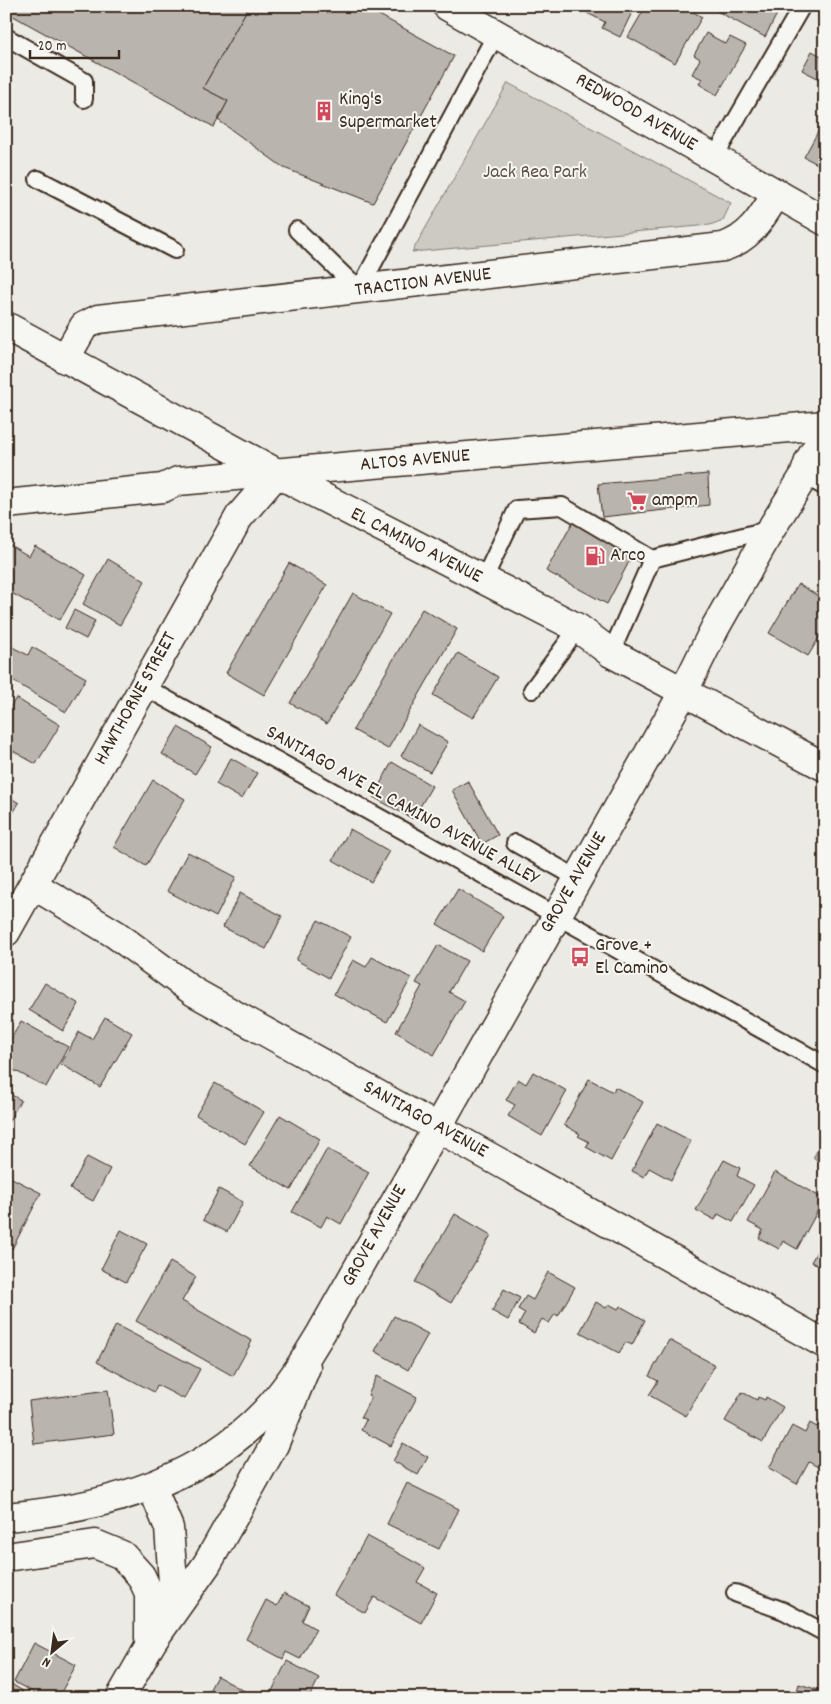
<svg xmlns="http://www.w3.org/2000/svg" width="831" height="1704" font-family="Dekko,sans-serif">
<rect width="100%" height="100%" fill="#ebeae5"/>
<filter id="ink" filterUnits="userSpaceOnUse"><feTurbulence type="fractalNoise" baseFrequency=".02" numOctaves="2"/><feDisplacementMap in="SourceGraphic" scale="10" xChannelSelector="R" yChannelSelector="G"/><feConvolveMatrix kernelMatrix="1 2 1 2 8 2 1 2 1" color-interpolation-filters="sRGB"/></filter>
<g filter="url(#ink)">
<polygon fill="#cdcac4" stroke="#847a71" points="508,83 731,203 723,220 710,225 412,252"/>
<polygon fill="#a8a198" stroke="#7c7167" points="825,1136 825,1164 813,1158"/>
<g fill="#bab4ae" stroke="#3b2a1e">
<polygon points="6,6 249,6 203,88 228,101 214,127 6,12"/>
<polygon points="249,6 363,6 454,56 373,203 284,168 218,120 228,101 203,88"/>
<polygon points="591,6 635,6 620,37 602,28 605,22 587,13"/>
<polygon points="646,6 683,6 702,17 675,63 628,37"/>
<polygon points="717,6 764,6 777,14 765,37 715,10"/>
<polygon points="706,33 726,44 730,37 746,45 717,95 699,84 702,79 692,74 700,59 694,55"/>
<polygon points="812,51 825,58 825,82 802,70"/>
<polygon points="825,119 825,168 804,157"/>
<polygon points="708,474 709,505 602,517 598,484"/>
<polygon points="574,520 634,552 607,604 546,571"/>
<polygon points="6,543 29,556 35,546 86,575 60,620 6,590"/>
<polygon points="108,559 145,581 120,625 83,604"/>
<polygon points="289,563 327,585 264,695 226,673"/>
<polygon points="798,584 825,600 825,628 808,656 769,633"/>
<polygon points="353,593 390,614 327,724 290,703"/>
<polygon points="422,609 457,629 388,749 353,730"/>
<polygon points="74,610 95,621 86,639 65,628"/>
<polygon points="12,647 28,655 32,647 86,678 66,712 6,677 6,657"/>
<polygon points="458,653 498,677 473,718 433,695"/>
<polygon points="16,698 60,725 36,764 6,747 6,714"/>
<polygon points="418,725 448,742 430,772 401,756"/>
<polygon points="178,727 212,747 195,774 162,754"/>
<polygon points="231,758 257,773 242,799 216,784"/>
<polygon points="392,762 432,786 413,819 373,797"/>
<polygon points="153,780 185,799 146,866 114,847"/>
<polygon points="468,781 498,835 482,844 452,790"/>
<polygon points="6,795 19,803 6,825"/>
<polygon points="350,829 389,851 371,882 333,860"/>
<polygon points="188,852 236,877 216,917 167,891"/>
<polygon points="458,889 503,916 482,951 437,924"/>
<polygon points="240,893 282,916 266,949 223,927"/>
<polygon points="318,920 351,937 329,978 296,960"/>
<polygon points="438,945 467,961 449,992 465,1001 434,1055 396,1032 422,986 416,983"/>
<polygon points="372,957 411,978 387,1022 334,994 353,960 366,967"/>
<polygon points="45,983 79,1004 63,1031 29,1010"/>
<polygon points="105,1017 132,1033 100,1087 61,1064 79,1032 92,1039"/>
<polygon points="21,1021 68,1047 46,1087 6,1066 6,1048"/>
<polygon points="533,1072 567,1091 542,1136 508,1116 515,1105 506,1100 518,1079 526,1084"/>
<polygon points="589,1079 613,1092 615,1087 643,1102 611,1161 586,1147 589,1142 578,1136 580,1134 564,1125"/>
<polygon points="215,1083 264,1112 245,1144 196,1115"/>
<polygon points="6,1092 21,1100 6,1126"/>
<polygon points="280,1115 320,1139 291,1190 250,1166"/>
<polygon points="657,1123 691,1141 671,1180 649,1168 644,1177 632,1171"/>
<polygon points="327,1149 369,1172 341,1224 327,1216 321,1227 292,1212"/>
<polygon points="87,1157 110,1169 93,1201 70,1189"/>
<polygon points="724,1160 740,1168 737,1176 754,1185 733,1222 718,1214 715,1220 696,1210"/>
<polygon points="775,1172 824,1199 797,1249 783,1241 779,1249 759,1238 763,1230 748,1222"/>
<polygon points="6,1175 41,1193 12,1249 6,1246"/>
<polygon points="219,1189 243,1202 227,1232 203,1220"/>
<polygon points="455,1214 491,1235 451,1303 415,1282"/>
<polygon points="121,1230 147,1244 126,1282 101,1269"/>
<polygon points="825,1237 825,1269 811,1262"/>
<polygon points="170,1262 196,1277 182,1301 252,1341 233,1376 136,1321"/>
<polygon points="548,1272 575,1287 558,1316 555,1314 549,1323 542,1319 534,1333 519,1324 525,1313 518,1309 526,1296 533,1300"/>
<polygon points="504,1289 520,1298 508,1320 492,1311"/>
<polygon points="596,1302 606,1308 609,1304 618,1309 620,1306 645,1320 632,1345 626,1342 619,1353 580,1332"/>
<polygon points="394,1316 428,1334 408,1370 375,1351"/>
<polygon points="116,1325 200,1369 184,1399 157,1385 154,1392 97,1362"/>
<polygon points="669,1340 715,1365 686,1416 649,1395 658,1381 649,1376"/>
<polygon points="377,1376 417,1397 391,1446 361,1430 366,1420 361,1417 371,1397 368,1395"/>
<polygon points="6,1378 10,1378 9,1427 6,1427"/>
<polygon points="108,1390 114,1434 34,1444 29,1401"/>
<polygon points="742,1392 757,1400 758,1397 765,1400 766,1397 783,1407 763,1442 725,1421"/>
<polygon points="821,1419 825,1421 825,1471 809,1462 797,1484 769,1468 792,1426 805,1433 810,1423 817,1427"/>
<polygon points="403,1443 428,1457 418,1475 393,1461"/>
<polygon points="407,1483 459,1509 439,1549 387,1524"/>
<polygon points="367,1536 425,1568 417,1582 437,1593 421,1623 374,1597 365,1613 334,1595"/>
<polygon points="284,1593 309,1606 302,1621 316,1629 300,1659 286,1652 283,1659 246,1639 266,1600 277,1606"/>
<polygon points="34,1643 76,1665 58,1698 44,1698 14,1682"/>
<polygon points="287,1661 319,1678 309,1698 281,1698 271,1693"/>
<polygon points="217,1676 257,1698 205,1698"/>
<polygon points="6,1681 23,1691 19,1698 6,1698"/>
<polygon points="799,1684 825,1692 825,1698 795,1698"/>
</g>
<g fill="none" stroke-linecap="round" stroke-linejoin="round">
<defs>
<g id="lane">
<polyline points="6,37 84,81 84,99"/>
<polyline points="714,158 802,6"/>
<polyline points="38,179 175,250"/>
<polyline points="297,230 359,290 496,34"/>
<polyline points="804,476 825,487"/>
<polyline points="483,581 517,509 562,506 652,559"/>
<polyline points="611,653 652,559 771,529"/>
<polyline points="143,686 825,1065"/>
<polyline points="532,690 578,628"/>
<polyline points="515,843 577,878"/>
<polyline points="735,1593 784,1611 825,1633"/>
</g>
<g id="street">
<polyline points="447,6 825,221"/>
<path d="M65 359 84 326 98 319 723 247C751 238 762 217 777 193"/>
<polyline points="6,504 163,488 178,481 825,425"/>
<polyline points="33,885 115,934 194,992 825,1344"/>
<polyline points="6,932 239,517 277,473"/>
<polyline points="6,1557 95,1544 122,1555 141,1576 149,1593 149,1639"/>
<polyline points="149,1646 207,1564 274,1445 306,1367"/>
<polyline points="120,1698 164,1621 173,1582 169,1528 152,1487"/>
</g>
<g id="secondary">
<polyline points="6,326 301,486 578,628 611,653 825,767"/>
<path d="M6 1517C100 1509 197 1483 264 1413 287 1389 304 1361 321 1333L683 693 715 628 771 529 804 476 809 461 825 433"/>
</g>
</defs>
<use href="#lane" stroke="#3b2a1e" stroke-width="20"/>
<use href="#street" stroke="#3b2a1e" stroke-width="31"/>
<use href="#secondary" stroke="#3b2a1e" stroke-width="31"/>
<use href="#lane" stroke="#f6f6f2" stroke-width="16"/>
<use href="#street" stroke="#f6f6f2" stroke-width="28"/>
<use href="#secondary" stroke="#f6f6f2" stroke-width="28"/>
</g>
</g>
<defs>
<symbol id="building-bare" viewBox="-9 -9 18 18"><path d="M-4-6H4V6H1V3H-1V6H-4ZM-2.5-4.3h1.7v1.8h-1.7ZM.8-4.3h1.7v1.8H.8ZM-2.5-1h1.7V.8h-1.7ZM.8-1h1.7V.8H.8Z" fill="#d1495b" stroke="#f6f6f2" stroke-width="2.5" paint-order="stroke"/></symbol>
<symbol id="supermarket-bare" viewBox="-9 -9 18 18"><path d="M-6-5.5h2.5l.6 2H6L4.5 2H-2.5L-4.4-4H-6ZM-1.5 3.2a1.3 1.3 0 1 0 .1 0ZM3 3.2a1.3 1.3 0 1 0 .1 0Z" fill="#d1495b" stroke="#f6f6f2" stroke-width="2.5" paint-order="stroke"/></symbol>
<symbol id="fuel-bare" viewBox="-9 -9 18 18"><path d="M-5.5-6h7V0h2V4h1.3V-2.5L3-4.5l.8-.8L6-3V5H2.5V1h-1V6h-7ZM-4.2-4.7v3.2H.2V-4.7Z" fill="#d1495b" stroke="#f6f6f2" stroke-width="2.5" paint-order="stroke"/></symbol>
<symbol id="bus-bare" viewBox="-9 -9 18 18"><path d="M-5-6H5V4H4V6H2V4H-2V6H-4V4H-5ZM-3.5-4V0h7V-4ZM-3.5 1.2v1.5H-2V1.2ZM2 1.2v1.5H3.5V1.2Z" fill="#d1495b" stroke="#f6f6f2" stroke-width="2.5" paint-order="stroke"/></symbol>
</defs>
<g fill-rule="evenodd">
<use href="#building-bare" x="310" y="97" width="28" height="28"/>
<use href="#supermarket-bare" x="623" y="487" width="28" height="28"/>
<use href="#fuel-bare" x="581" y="542" width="28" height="28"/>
<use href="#bus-bare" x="566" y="943" width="28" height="28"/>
</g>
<g text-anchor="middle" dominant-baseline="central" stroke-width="4" stroke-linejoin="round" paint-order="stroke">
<g font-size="20" fill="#3b2a1e" stroke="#f6f6f2" text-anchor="start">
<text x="339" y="100">King's<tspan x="339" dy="23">Supermarket</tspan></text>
<text x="652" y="501">ampm</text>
<text x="610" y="556">Arco</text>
<text x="595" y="946">Grove +<tspan x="595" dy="23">El Camino</tspan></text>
</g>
<g font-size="20" fill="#3b2a1e" stroke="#f6f6f2">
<text transform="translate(636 113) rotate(30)">REDWOOD AVENUE</text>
<text transform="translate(423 283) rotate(-7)">TRACTION AVENUE</text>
<text transform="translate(415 461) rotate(-5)">ALTOS AVENUE</text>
<text transform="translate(416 546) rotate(27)">EL CAMINO AVENUE</text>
<text transform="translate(136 699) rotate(-61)">HAWTHORNE STREET</text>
<text transform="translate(402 806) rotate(29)">SANTIAGO AVE EL CAMINO AVENUE ALLEY</text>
<text transform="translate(574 883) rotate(-60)">GROVE AVENUE</text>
<text transform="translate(425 1120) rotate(29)">SANTIAGO AVENUE</text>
<text transform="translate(375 1236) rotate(-61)">GROVE AVENUE</text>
</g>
<g font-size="20" fill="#605248" stroke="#f6f6f2">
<text x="535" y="173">Jack Rea Park</text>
</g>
</g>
<rect width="831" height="1704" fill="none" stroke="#f6f6f2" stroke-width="25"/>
<rect x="12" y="12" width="806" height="1679" fill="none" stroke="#3b2a1e" stroke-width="2" filter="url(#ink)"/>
<g transform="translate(52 1652) rotate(209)" stroke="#f6f6f2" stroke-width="4" paint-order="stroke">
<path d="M0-4L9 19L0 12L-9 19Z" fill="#3b2a1e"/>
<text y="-8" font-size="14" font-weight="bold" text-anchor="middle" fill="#3b2a1e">N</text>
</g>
<path d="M30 50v8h89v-8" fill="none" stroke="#3b2a1e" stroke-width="2.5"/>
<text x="38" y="50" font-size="15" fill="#3b2a1e" stroke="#f6f6f2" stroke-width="4" paint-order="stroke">20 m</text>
</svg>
